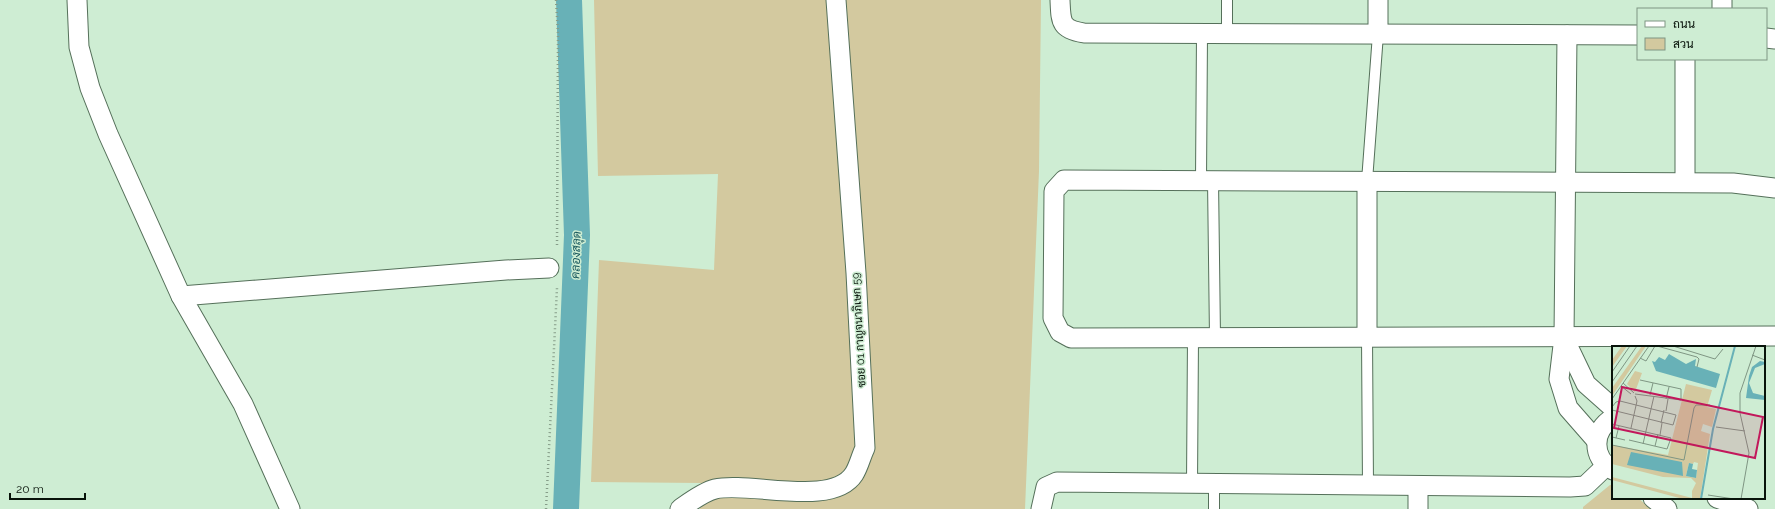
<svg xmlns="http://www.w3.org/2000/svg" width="1775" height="509" font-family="Raleway,Sarabun,sans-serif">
<rect width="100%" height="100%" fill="#ceedd3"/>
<g fill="#d3c99f">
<polygon points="594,0 1041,0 1039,171 1025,509 700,509 701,483 591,482 599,260 714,270 718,174 598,176"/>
<polygon points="1610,485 1613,485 1613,498 1638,498 1651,509 1583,509 1583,507"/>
</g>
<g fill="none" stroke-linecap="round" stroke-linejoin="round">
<polyline stroke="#68b1b7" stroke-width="26" points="566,509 577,235 569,0"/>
<defs>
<g id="lane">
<polyline points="1227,34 1227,0"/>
<polyline points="1201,180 1202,34"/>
<polyline points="1213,180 1215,337"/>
<polyline points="1367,181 1378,34"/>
<polyline points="1367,337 1368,486"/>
<polyline points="1192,484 1193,337"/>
<polyline points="1214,484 1214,509"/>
</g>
<g id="street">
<polyline points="77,0 79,47 90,88 108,134 181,296 243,404 290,509"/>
<path d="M1060 0C1061 22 1060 29 1084 33L1638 35"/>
<polyline points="1378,0 1378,34"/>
<polyline points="1722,9 1722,0"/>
<polyline points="1567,35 1564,337 1559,379 1568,408 1596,440"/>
<polyline points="1766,38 1775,39"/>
<polyline points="1685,182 1685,59"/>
<polyline points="1775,188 1733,183 1064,180 1054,191 1053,318 1060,332 1071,338 1775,336"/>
<polyline points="181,296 506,270 549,268"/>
<polyline points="1367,337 1367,181"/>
<polyline points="1564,338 1586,384 1613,408"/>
<path d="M1613 418C1592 430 1591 458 1613 470"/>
<polyline points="1653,498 1667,509"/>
<polyline points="1717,498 1748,509"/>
<path d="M680 509C690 502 703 492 715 489 750 481 832 508 854 474 859 466 861 456 865 448L856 273 836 0"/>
<polyline points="1041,509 1046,487 1057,482 1570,487 1585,486 1606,466"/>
<polyline points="1418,509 1418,486"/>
</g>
</defs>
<use href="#lane" stroke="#55705a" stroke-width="12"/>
<use href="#street" stroke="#55705a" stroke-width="21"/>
<g stroke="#869d89" stroke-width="2.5" stroke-dasharray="1 3" stroke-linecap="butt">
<polyline points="556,0 558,34 557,247"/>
<polyline points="546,509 557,288"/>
</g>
<use href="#lane" stroke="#fff" stroke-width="10"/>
<use href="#street" stroke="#fff" stroke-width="19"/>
</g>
<g text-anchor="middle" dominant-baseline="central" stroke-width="3" stroke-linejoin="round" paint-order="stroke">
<g font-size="11" fill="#08130a" stroke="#ceedd3">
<text transform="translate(859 330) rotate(-93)">ซอย 01 กาญจนาภิเษก 59</text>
</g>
<g font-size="12" font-style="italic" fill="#1a595e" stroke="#ceedd3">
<text transform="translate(576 255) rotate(-88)">คลองสลุด</text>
</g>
</g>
<g transform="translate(1612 346)">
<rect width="153" height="153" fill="#ceedd3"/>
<path d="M10 0H15L0 21V14ZM30 0H34L0 50V42ZM23 25 30 27 23 46 15 38ZM74 38 100 44 95 61 104 63 100 81 91 78 89 85 98 88 88 153H71L0 134V131L80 152V145L84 137 79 132 51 131 0 118V99L56 109ZM82 116 86 117 84 132 74 130 77 117 81 118Z" fill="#d3c99f" fill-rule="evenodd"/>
<path d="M57 8 74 18 84 13 83 20 108 28 104 42 44 25 40 15 43 16 47 11 53 14ZM148 15 153 16V18L143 22 137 37 141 47 153 50V54L134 52 137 30 140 21ZM19 106 70 116 71 130 15 119ZM77 117 81 118 80 123 85 124 84 132 74 130Z" fill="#68b1b7"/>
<path fill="none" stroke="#68b1b7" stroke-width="2" d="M89 153 101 83 123 0"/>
<path fill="none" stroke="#7f9683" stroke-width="1" d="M45 0 85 11 87 13 85 21M61 0 103 13 111 3M140 9 153 14M28 12 34 15 43 0M0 26 18 0M0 36 25 0M11 37 22 47M9 40 19 48M23 48 69 54V43L28 34M38 49 41 37M0 53 37 0M54 53 57 41M0 61 4 56 8 55 64 69 61 79 0 64M54 65 56 53M49 77 52 64M0 78 59 92 55 103 17 94M104 81 133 85M19 82 25 55 23 50M48 89 50 77M0 91 13 94M4 92 7 80M31 98 42 50M0 99 72 114 82 62 84 59H98M43 100 46 88M96 149 122 153M129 153 137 107 128 67V47L144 0"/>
<path fill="#c2185b" fill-opacity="0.15" stroke="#c2185b" stroke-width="2" d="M10 41 151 71 143 112 2 82Z"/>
<rect width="153" height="153" fill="none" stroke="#08130a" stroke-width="2"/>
</g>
<rect x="1637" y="8" width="130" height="52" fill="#ceedd3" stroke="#7f9683"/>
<rect x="1645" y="21" width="20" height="6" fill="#ffffff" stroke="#7f9683"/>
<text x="1673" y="28" font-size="12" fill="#08130a">ถนน</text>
<rect x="1645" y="38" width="20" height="12" fill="#d3c99f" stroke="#7f9683"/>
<text x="1673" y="48" font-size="12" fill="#08130a">สวน</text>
<path d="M10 493v6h75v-6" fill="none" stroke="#08130a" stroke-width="2"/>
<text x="16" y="493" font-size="12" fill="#08130a" stroke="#ceedd3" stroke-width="3" paint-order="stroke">20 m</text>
</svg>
